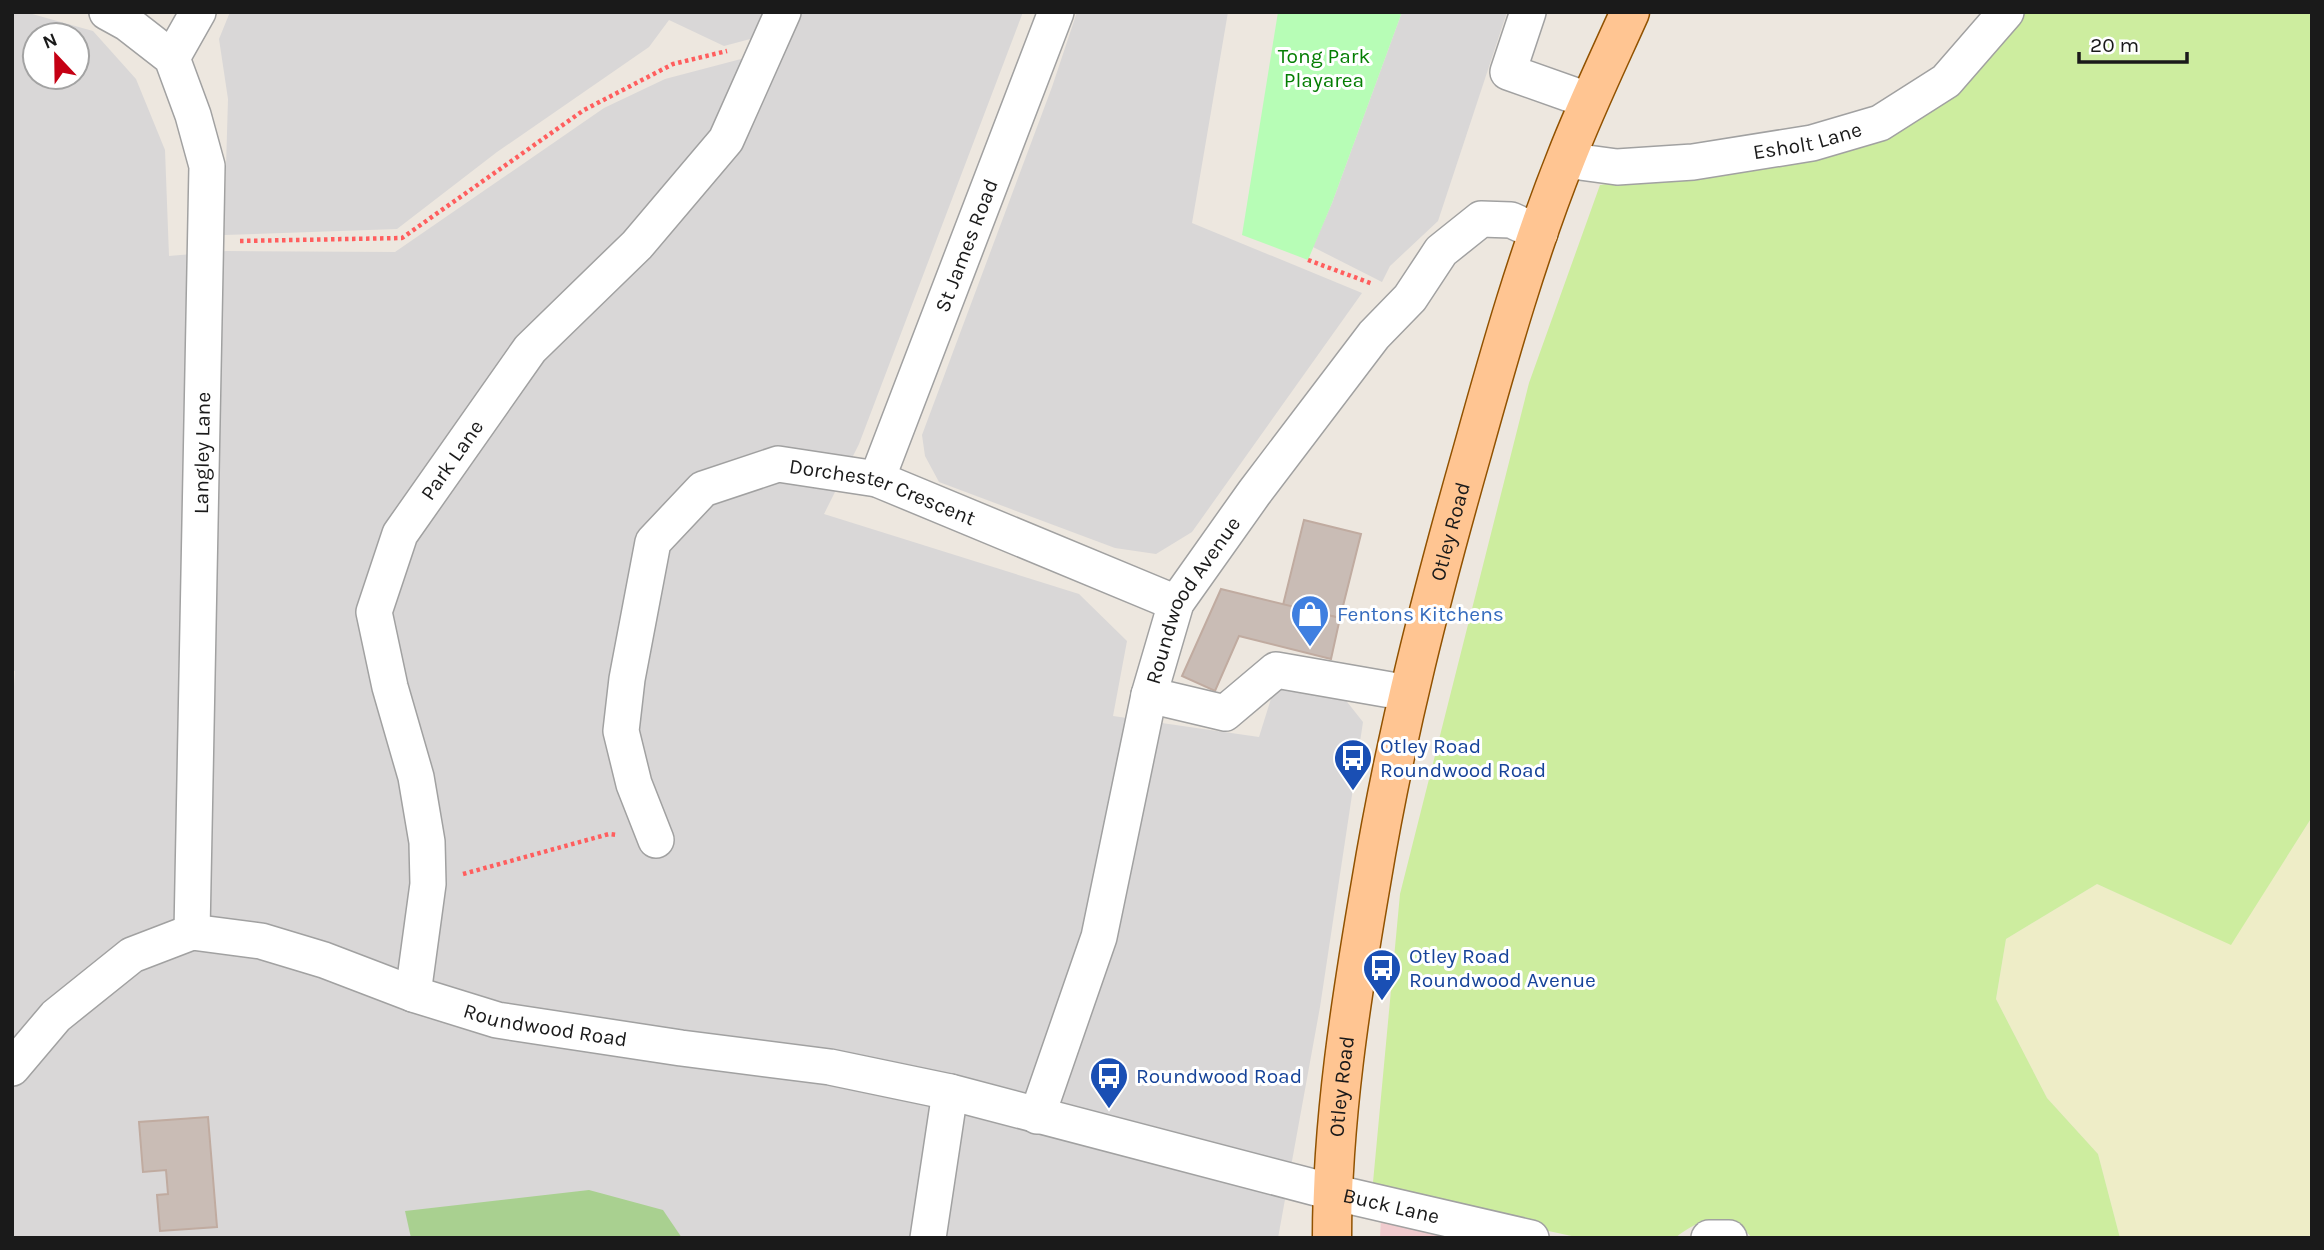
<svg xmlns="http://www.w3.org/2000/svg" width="2324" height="1250" font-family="Karla,sans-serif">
<rect width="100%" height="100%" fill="#ede7df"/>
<g fill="#d9d7d7" fill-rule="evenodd">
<path d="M12 12H25L93 31 136 79 165 150 169 256 227 251 395 252 604 108 665 79 741 59 776 66 801 12H1023L859 444 824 514 1079 594 1127 641 1113 716 1259 737 1275 686 1344 698 1363 722 1320 1007 1278 1238H12V716L15 671 12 670ZM35 35H77V77H35Z"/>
<polygon points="230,12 768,12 754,38 724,46 669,20 649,47 497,152 397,229 224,235 228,99 219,39"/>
<polygon points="1077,12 1228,12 1192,223 1362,293 1192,532 1156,554 1115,548 939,482 925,456 922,435 1052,87"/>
<polygon points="1402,12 1507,12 1438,221 1390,266 1382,282 1313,247 1332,203"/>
</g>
<polygon fill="#f0cbce" points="1381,1218 1489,1238 1380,1238"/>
<polygon fill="#eeedc7" points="2312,817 2312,1238 2120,1238 2098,1154 2047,1098 1996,999 2006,939 2097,884 2231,944"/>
<path fill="#cded9f" d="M2016 12H2312V817L2231 945 2097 884 2006 939 1996 999 2047 1098 2098 1154 2120 1238H1752C1729 1209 1700 1217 1675 1238H1581L1372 1193 1400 894 1529 383 1600 185 1839 154 1943 96Z"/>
<polygon fill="#a9d090" points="589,1190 663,1210 682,1238 411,1238 405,1211"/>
<polygon fill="#b7fdb6" points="1278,12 1402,12 1332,203 1308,260 1242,235"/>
<g fill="#c9bcb5" stroke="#c0aba0" stroke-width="2">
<polygon points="1304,520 1361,534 1340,618 1283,605"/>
<polygon points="1221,589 1340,618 1331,659 1239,636 1215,691 1182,676"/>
<polygon points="208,1117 217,1227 160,1231 157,1195 168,1194 166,1170 143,1172 139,1122"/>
</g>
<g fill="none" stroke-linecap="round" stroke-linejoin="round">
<defs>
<g id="minor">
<polyline points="107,12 127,23 172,58 193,115 207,166 192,932"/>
<polyline points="1528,12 1508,72 1590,101"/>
<polyline points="172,58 198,12"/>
<path id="s1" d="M1565 160 1617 167 1693 162 1812 143 1880 123 1946 81 2006 12"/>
<path id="s2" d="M877 479 1056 12"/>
<polyline points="1149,695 1225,713 1276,670 1408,693"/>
<path id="s3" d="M656 840 634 784 621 731 627 679 653 542 703 489 778 464 877 479 1176 603"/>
<path id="s4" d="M413 994 428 884 427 842 416 777 390 687 374 612 400 534 530 349 637 245 726 140 783 12"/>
<path id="s5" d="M12 1068 56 1016 132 955 192 932 261 941 324 960 413 994 497 1020 681 1048 830 1067 950 1092 1332 1192 1531 1238"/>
<path id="s6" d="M1037 1116 1099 937 1149 695 1176 603 1254 493 1374 335 1410 298 1441 251 1481 219 1511 220 1540 233"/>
<polyline points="928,1238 950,1092"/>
<polyline points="1709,1238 1729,1238"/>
</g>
<g id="major">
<path id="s7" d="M1332 1238C1332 1121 1351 999 1371 883 1395 737 1432 593 1473 449 1500 352 1528 253 1566 158 1585 109 1608 61 1630 12"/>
</g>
</defs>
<use href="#minor" stroke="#a1a1a1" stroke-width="38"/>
<use href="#major" stroke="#915200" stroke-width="41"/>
<g stroke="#ff5e5e" stroke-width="4.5" stroke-dasharray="3.5 3.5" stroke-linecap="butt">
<polyline points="240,241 402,238 584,110 673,64 727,51"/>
<polyline points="1308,260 1373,284"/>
<polyline points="463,874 609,834 617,835"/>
</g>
<use href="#minor" stroke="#fff" stroke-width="35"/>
<use href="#major" stroke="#ffc592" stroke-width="38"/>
</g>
<defs>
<symbol id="shop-pin" viewBox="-11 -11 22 30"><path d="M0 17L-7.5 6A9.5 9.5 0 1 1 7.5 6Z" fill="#3f7fe0" stroke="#fff"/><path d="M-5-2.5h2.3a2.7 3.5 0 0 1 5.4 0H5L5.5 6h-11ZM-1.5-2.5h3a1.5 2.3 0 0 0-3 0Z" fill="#fff"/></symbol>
<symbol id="bus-pin" viewBox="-11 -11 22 30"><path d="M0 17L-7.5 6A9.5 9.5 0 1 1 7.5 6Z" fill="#1a4fb4" stroke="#fff"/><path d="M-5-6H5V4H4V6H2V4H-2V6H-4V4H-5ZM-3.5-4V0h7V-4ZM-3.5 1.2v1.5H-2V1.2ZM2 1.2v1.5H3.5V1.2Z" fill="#fff"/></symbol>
</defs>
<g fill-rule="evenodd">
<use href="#shop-pin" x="1288" y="592" width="44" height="60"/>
<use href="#bus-pin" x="1331" y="736" width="44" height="60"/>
<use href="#bus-pin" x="1360" y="946" width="44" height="60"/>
<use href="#bus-pin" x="1087" y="1054" width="44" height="60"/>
</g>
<g text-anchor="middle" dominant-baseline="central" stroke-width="6" stroke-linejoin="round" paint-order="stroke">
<g font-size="21" fill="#057e03" stroke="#fff">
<text x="1324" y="56">Tong Park<tspan x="1324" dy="24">Playarea</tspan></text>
</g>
<g font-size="21" fill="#1a1a1a" stroke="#fff">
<text stroke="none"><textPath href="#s1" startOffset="245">Esholt Lane</textPath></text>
<text stroke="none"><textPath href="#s2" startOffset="250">St James Road</textPath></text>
<text transform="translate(202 453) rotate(-89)">Langley Lane</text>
<text stroke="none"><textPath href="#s4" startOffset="562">Park Lane</textPath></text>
<text stroke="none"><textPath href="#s3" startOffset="567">Dorchester Crescent</textPath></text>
<text stroke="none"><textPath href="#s7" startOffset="718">Otley Road</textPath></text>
<text stroke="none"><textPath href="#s6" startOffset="542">Roundwood Avenue</textPath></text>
<text stroke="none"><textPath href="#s5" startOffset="597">Roundwood Road</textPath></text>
<text stroke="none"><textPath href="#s7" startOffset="152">Otley Road</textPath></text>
<text stroke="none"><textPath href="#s5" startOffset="1463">Buck Lane</textPath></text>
</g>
<g font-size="21" fill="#366cbe" stroke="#fff" text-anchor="start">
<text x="1337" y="614">Fentons Kitchens</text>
</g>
<g font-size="21" fill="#164399" stroke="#fff" text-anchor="start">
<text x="1380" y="746">Otley Road<tspan x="1380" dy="24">Roundwood Road</tspan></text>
<text x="1409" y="956">Otley Road<tspan x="1409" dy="24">Roundwood Avenue</tspan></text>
<text x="1136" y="1076">Roundwood Road</text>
</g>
</g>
<rect width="2324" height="1250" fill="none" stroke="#1a1a1a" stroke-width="28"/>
<g transform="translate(56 56) rotate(338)"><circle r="33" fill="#ffffff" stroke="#a3a3a3" stroke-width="2"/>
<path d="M0-5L12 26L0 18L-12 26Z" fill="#c50014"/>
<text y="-10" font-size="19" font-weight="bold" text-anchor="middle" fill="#1a1a1a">N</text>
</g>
<path d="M2079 52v10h108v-10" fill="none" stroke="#1a1a1a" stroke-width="3.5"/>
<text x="2090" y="52" font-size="21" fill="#1a1a1a" stroke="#ffffff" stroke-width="5" paint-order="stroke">20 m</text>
</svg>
